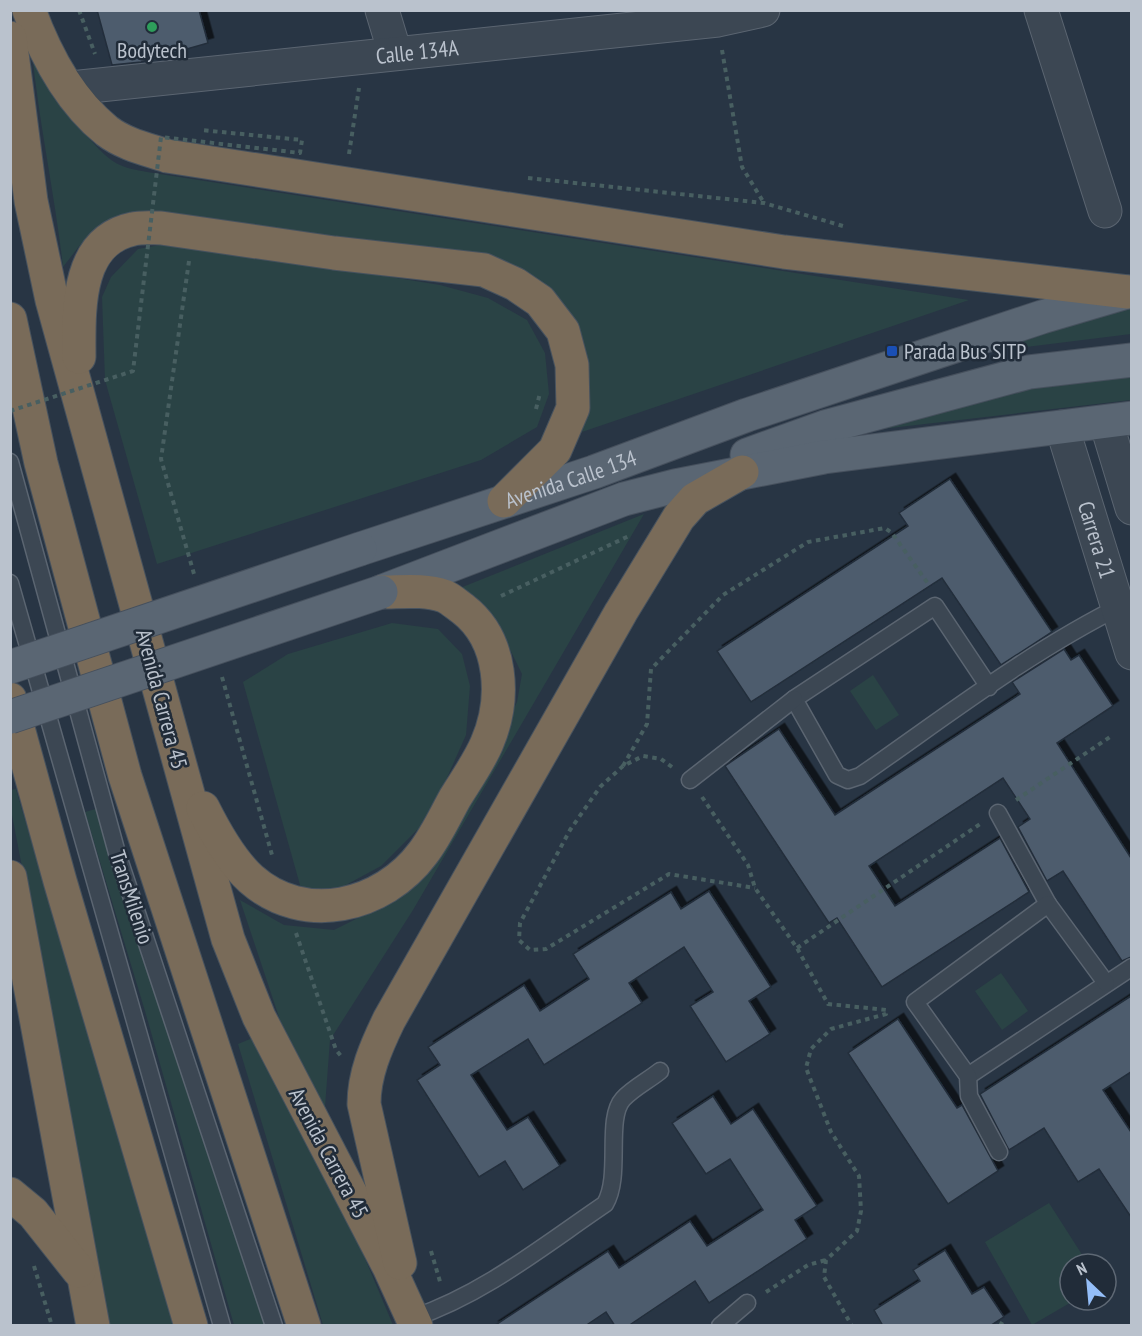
<svg xmlns="http://www.w3.org/2000/svg" width="1142" height="1336" font-family="'PT Sans Narrow',sans-serif">
<defs>
<filter id="shadow"><feDropShadow dx="5.5" dy="-5.5" stdDeviation="0" flood-color="#0009"/></filter>
</defs>
<rect width="100%" height="100%" fill="#283544"/>
<g fill="#2a4345">
<path d="M32 52C50 81 89 151 120 165 128 169 138 170 147 172L969 300 582 432 590 396 587 362 537 280 504 261 160 212 105 223 80 245 63 267C55 195 39 124 32 52Z"/>
<polygon points="176,242 440,285 488,298 527,320 545,353 549,394 537,427 481,460 157,564 105,380 102,297 111,277 138,249"/>
<polygon points="1131,304 1131,334 1010,349 1009,336"/>
<polygon points="1131,367 1131,400 847,433 936,404"/>
<polygon points="644,514 413,910 330,1040 325,1107 280,1020 240,900 284,925 334,930 380,907 479,778 517,702 522,674 497,623 455,590"/>
<polygon points="392,623 438,629 462,654 470,686 466,735 446,780 419,828 381,866 344,886 302,892 243,682 288,654"/>
<polygon points="873,675 899,715 876,730 850,691"/>
<polygon points="16,789 173,1325 108,1325 98,1289 89,1213 11,810 10,790"/>
<polygon points="99,808 267,1325 234,1325 145,1011 85,812"/>
<polygon points="1001,973 1028,1011 1002,1030 975,991"/>
<polygon points="255,1037 361,1249 393,1325 323,1325 238,1044"/>
<polygon points="1049,1203 1088,1264 1070,1264 1070,1300 1075,1300 1032,1325 985,1242"/>
</g>
<g fill="#4e5c6d" stroke="#232e3b" stroke-width="1.5" filter="url(#shadow)">
<polygon points="97,10 199,10 208,43 141,62 112,65"/>
<polygon points="950,479 1052,632 1001,665 942,578 751,702 717,651 908,526 899,513"/>
<polygon points="1064,649 1071,660 1079,655 1113,706 1057,743 1131,858 1131,957 1122,961 1063,871 1047,881 1018,827 1030,819 1003,778 869,866 895,906 1000,838 1029,892 882,987 837,918 829,923 725,766 779,729 835,815 1020,694 1012,682"/>
<polygon points="709,891 771,987 749,1001 770,1034 726,1062 690,1006 713,992 684,947 629,983 642,1003 544,1065 528,1039 471,1075 507,1130 528,1117 560,1166 523,1190 505,1161 479,1177 417,1080 440,1065 428,1047 524,985 540,1011 589,979 573,954 671,892 681,909"/>
<polygon points="1131,996 1131,1072 1103,1090 1131,1132 1131,1217 1099,1169 1078,1182 1044,1128 1009,1150 980,1094"/>
<polygon points="898,1019 957,1108 962,1105 998,1171 948,1204 848,1053"/>
<polygon points="713,1096 731,1124 753,1109 817,1206 795,1220 807,1239 709,1303 695,1281 628,1326 615,1326 606,1312 585,1326 494,1326 608,1251 619,1268 690,1221 707,1246 763,1210 730,1159 706,1174 672,1123"/>
<polygon points="945,1250 972,1294 984,1287 1004,1317 990,1326 883,1326 874,1310 920,1281 913,1270"/>
</g>
<g fill="none" stroke-linecap="round" stroke-linejoin="round">
<defs>
<g id="lane">
<polyline points="10,462 117,853 274,1326"/>
<polyline points="10,583 222,1326"/>
<path d="M989 687 935 606 794 699 837 775 848 780 860 776C945 717 1030 651 1123 605"/>
<polyline points="690,780 794,699"/>
<polyline points="998,813 1048,904"/>
<polyline points="968,1076 1132,967"/>
<polyline points="999,1152 969,1096 968,1076 915,1002 1048,904 1106,983"/>
<path d="M413 1318C484 1294 543 1246 605 1204 622 1176 605 1119 623 1099 633 1088 649 1080 660 1071"/>
<polyline points="720,1326 747,1303"/>
</g>
<g id="street">
<polyline points="382,10 395,53"/>
<polyline points="1041,10 1105,211"/>
<path id="s1" d="M71 88 718 20 763 10"/>
<polyline points="1106,422 1132,508"/>
<path id="s2" d="M1062 427 1132 653"/>
</g>
<g id="primary">
<polyline points="747,455 825,427 1029,372 1132,360"/>
<path id="s3" d="M360 549 594 472 747 415 1042 317 1127 292"/>
<polyline points="383,591 624,499 675,486 824,457 1132,418"/>
</g>
<g id="highway">
<path d="M29 10C45 54 70 101 107 131 124 144 146 149 167 156L784 252 1128 292"/>
<polyline points="10,38 31,201 52,300 228,939 259,1017 389,1267 416,1326"/>
<polyline points="10,319 41,463 125,776 304,1326"/>
<path d="M79 357C79 312 75 241 133 229 141 227 152 228 161 228L334 253 484 270 515 284 540 301 563 331 572 365 573 408 555 450 504 501"/>
<polyline points="10,699 60,881 191,1326"/>
<path d="M203 808C215 832 231 861 251 879 304 926 383 907 423 853 436 836 445 816 455 798 466 780 479 762 487 743 506 699 503 640 463 609 457 605 451 599 444 596 424 589 402 592 381 592"/>
<polyline points="10,877 93,1326"/>
<polyline points="10,1194 33,1213 79,1271"/>
<path d="M400 1263 364 1104C364 1074 376 1047 389 1020L621 612 679 517 695 499 742 472"/>
</g>
</defs>
<use href="#lane" stroke="#5b6571" stroke-width="19"/>
<use href="#street" stroke="#5b6571" stroke-width="35"/>
<use href="#primary" stroke="#46505d" stroke-width="35"/>
<use href="#highway" stroke="#47525e" stroke-width="35"/>
<g stroke="#485f61" stroke-width="4" stroke-dasharray="4.5 4.5" stroke-linecap="butt">
<polyline points="79,10 95,54"/>
<polyline points="722,50 742,167 764,203"/>
<polyline points="349,154 359,88"/>
<polyline points="528,178 764,203 843,226"/>
<polyline points="189,261 161,459 194,574"/>
<polyline points="536,409 540,393"/>
<polyline points="501,596 631,535"/>
<polyline points="222,677 272,855"/>
<polyline points="623,766 647,724 651,669 723,595 808,542 885,528 892,533 929,585"/>
<polyline points="672,767 661,759 643,756 623,766 600,787 570,830 520,923 519,940 530,950 546,949 669,874 755,888"/>
<polyline points="702,797 748,865 755,888 797,948 828,1004 887,1010 886,1014 831,1029 811,1049 806,1068 831,1132 859,1176 861,1211 857,1231 826,1260 824,1277 852,1326"/>
<polyline points="1016,800 1110,737"/>
<polyline points="296,933 336,1050 341,1056"/>
<polyline points="797,948 980,824"/>
<polyline points="431,1251 441,1285"/>
<polyline points="34,1266 52,1326"/>
<polyline points="766,1292 808,1265 826,1260"/>
<polyline points="1000,1326 1004,1319"/>
</g>
<use href="#lane" stroke="#3c4753" stroke-width="16"/>
<use href="#street" stroke="#3c4753" stroke-width="33"/>
<use href="#primary" stroke="#5a6673" stroke-width="33"/>
<use href="#highway" stroke="#796b59" stroke-width="33"/>
<defs>
<g id="primary-bridge">
<polyline points="10,667 360,549"/>
<polyline points="10,717 381,592"/>
</g>
</defs>
<use href="#primary-bridge" stroke="#46505d" stroke-width="35" stroke-linecap="butt"/>
<polyline stroke="#485f61" stroke-width="4" stroke-dasharray="4.5 4.5" stroke-linecap="butt" points="10,411 133,371 161,137 300,153 302,140 201,130"/>
<use href="#primary-bridge" stroke="#5a6673" stroke-width="33"/>
</g>
<circle fill="#2e9e5b" stroke="#212c39" stroke-width="2" cx="152" cy="27" r="6"/>
<rect fill="#1a4fb4" stroke="#212c39" stroke-width="2" x="886" y="345" width="12" height="12" rx="3"/>
<g text-anchor="middle" dominant-baseline="central" stroke-width="5" stroke-linejoin="round" paint-order="stroke">
<g font-size="22" fill="#bac2cd" stroke="#212c39">
<text x="152" y="50">Bodytech</text>
<text x="904" y="351" text-anchor="start">Parada Bus SITP</text>
</g>
<g font-size="22" fill="#bac2cd" stroke="#212c39">
<text stroke="none"><textPath href="#s1" startOffset="348">Calle 134A</textPath></text>
<text stroke="none"><textPath href="#s3" startOffset="222">Avenida Calle 134</textPath></text>
<text stroke="none"><textPath href="#s2" startOffset="118">Carrera 21</textPath></text>
<text transform="translate(162 699) rotate(75)">Avenida Carrera 45</text>
<text transform="translate(132 897) rotate(72)">TransMilenio</text>
<text transform="translate(329 1153) rotate(62)">Avenida Carrera 45</text>
</g>
</g>
<rect width="1142" height="1336" fill="none" stroke="#bac2cd" stroke-width="24"/>
<g transform="translate(1088 1282) rotate(334)"><circle r="28" fill="#212c39" stroke="#5e6874" stroke-width="1.5"/>
<path d="M0-4.5L10 22L0 15L-10 22Z" fill="#94bef8"/>
<text y="-9" font-size="16" font-weight="bold" text-anchor="middle" fill="#bac2cd">N</text>
</g>
</svg>
